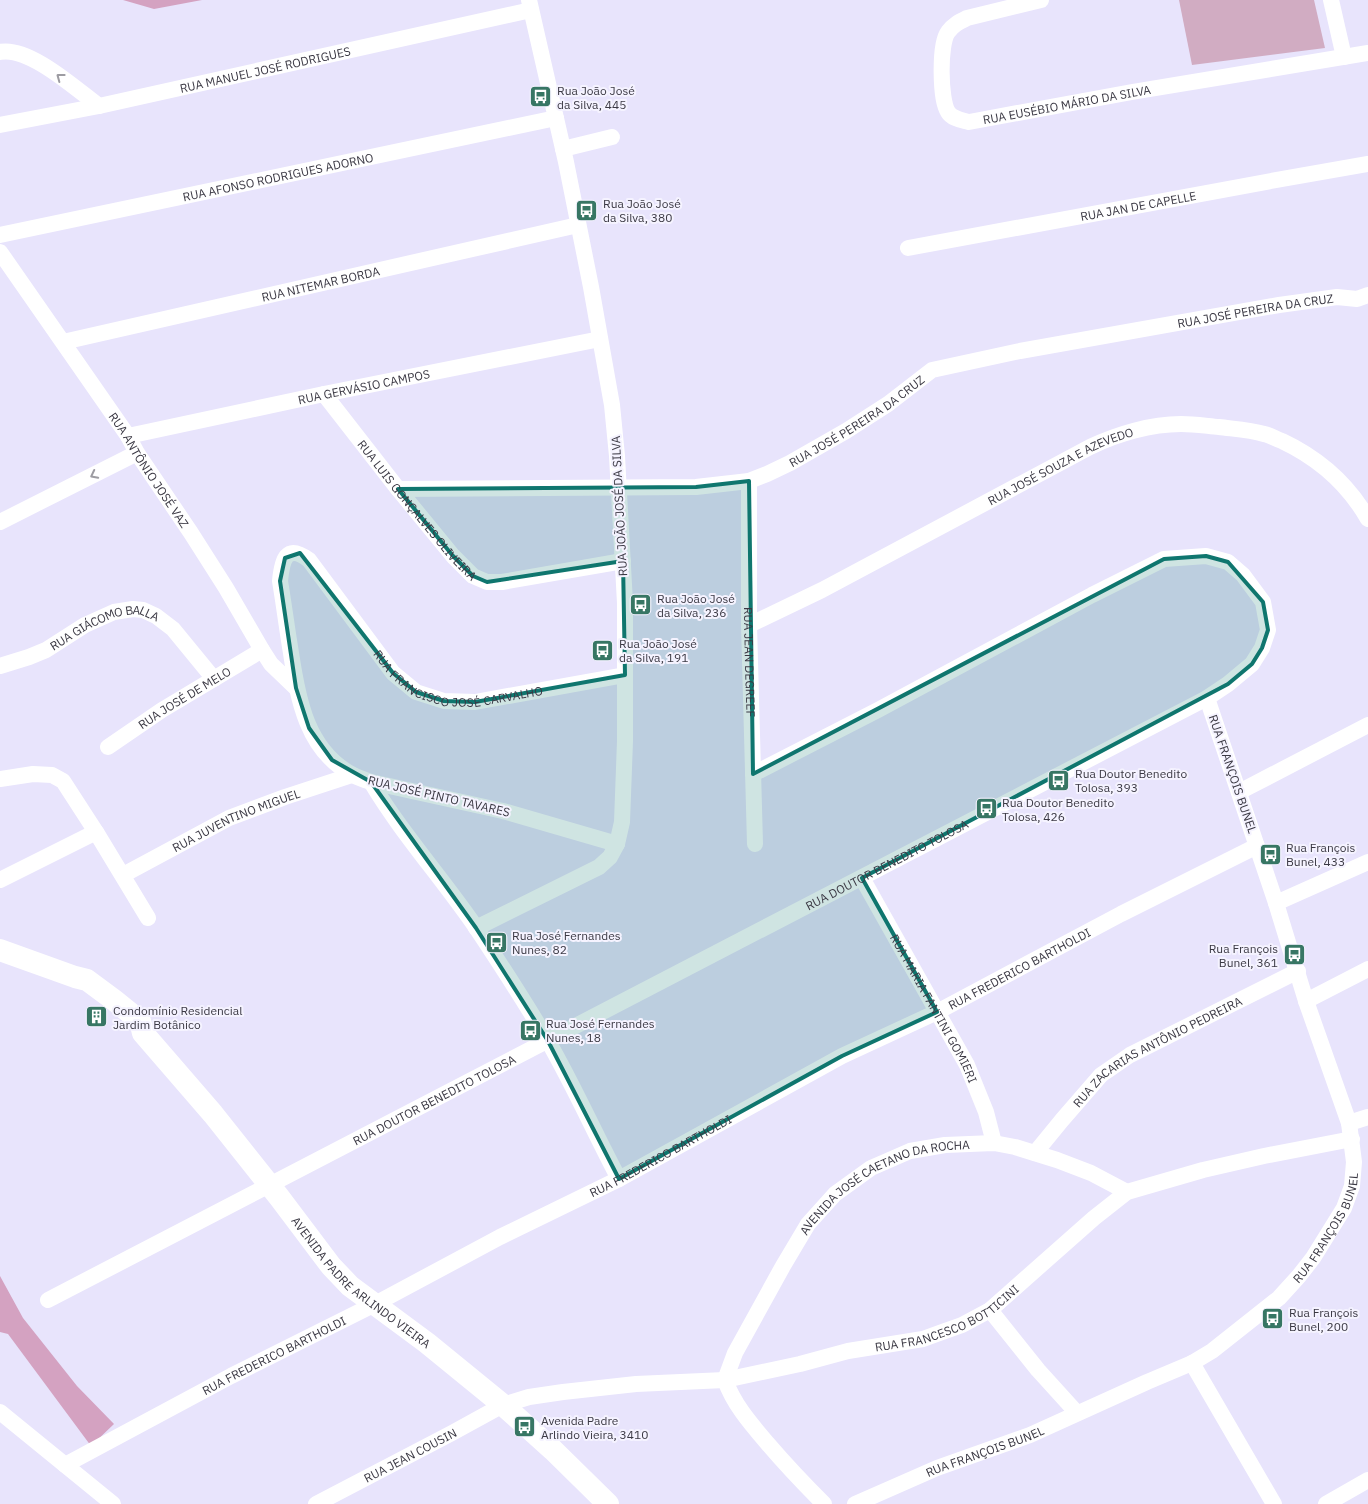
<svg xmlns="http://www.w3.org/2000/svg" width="1368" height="1504" font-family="'IBM Plex Sans',sans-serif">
<rect width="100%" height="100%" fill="#e8e4fc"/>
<polygon fill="#d1acc2" points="1179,0 1314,0 1325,48 1192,65"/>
<g fill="#d4a2c1">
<polygon points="123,0 202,0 154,9"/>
<polygon points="0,1276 23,1318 77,1386 114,1424 91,1446 8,1334 0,1332"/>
</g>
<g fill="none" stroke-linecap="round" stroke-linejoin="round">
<g stroke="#fff" stroke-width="16">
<path id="s1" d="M1041 0 967 18C959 22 953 25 948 32 939 44 940 100 948 112 952 119 962 120 969 122L1132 92 1368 53"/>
<polyline points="1331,0 1344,57"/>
<path d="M0 52C29 46 76 89 99 106"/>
<path id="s2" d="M0 125 99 106 531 10"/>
<polyline points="563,149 612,137"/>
<path id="s3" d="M0 235 556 118"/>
<path id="s4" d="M908 248 1271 181 1368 164"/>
<path id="s5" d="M0 252 128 436 137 453 191 533 226 588 262 650 271 664 296 688"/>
<path id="s6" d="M63 342 578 225"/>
<path id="s7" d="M324 394 398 489 453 556 473 576 487 582H502L623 561"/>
<path id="s8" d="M128 436 324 394 600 339"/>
<path id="s9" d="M749 481V625L755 844"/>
<path id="s10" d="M398 489 696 487 749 481 767 474 790 463 846 431 888 404 932 370 1020 351 1279 305 1337 297 1357 299 1368 295"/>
<polyline points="0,522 137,453"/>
<path id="s11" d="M749 625 822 590 1090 447C1117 434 1151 424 1181 424 1194 424 1207 426 1219 427 1234 429 1250 430 1264 434 1270 435 1276 439 1282 441 1318 458 1348 484 1368 519"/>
<path id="s12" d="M0 666 29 657 46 650 85 625 114 612 133 609 143 610 156 616 173 629 214 679"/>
<path id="s13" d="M108 747 162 710 262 650"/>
<polyline points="0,779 33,774 52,775 63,781 96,832 148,918"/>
<path d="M371 782C402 834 443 879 477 929 501 965 526 1004 548 1041 574 1086 595 1134 619 1179"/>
<polyline points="1239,792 1368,725"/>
<path id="s14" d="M617 844 503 811 371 782C365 780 359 778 353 775 307 751 298 700 291 653 287 629 284 605 280 581 282 560 286 543 309 560L393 673 416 692 444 701 475 702 625 675"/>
<path id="s15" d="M123 875 229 818 285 797 352 775"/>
<path id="s16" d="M862 878 967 1065 986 1112 994 1143"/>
<polyline points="0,880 96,832"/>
<polyline points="1276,903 1368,862"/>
<polyline points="476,928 599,867 610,857 617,844 622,822 625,741 625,603 617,456 612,405 591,287 566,162 529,0"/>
<polyline points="1306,1001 1368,969"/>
<polyline points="1349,1123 1368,1117"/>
<path id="s17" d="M1035 1153 1062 1120 1101 1075 1130 1055 1298 971"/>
<path id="s18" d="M48 1300 1207 698 1228 684 1252 664 1262 648 1268 630 1263 602 1243 575 1228 562 1206 556 1164 559 1092 595 878 710 753 774"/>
<polyline points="990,1310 1038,1370 1077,1413"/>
<polyline points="1192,1363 1274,1504"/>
<polyline points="0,1412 113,1504"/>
<path id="s19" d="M65 1465 231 1376 375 1304 500 1237 619 1179 842 1056 937 1012 1121 914 1257 846"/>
<path id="s20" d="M316 1504 452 1433 503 1405 529 1397 563 1392 636 1384 725 1380 800 1364 848 1351 923 1339 945 1331 962 1325 990 1310 1094 1218 1127 1192 1203 1170 1264 1156 1352 1139"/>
<path id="s21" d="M824 1504C805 1485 786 1465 768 1444 751 1424 734 1405 725 1380L735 1353 783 1266 808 1224 835 1194 871 1168 910 1151 945 1145 994 1143 1015 1147 1057 1160 1091 1173 1127 1192"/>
<path id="s22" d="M855 1504 937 1468 1030 1435 1147 1382 1192 1363 1212 1351 1279 1298 1299 1276 1313 1258 1344 1208 1352 1186 1354 1162 1349 1123 1306 1001 1276 903 1207 698"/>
<polyline points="1326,1504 1368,1480"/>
</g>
<path stroke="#fff" stroke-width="22" id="s23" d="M0 950 75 977 87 980 114 1000 140 1021 143 1033 213 1114 279 1197 331 1266 350 1286 427 1343 503 1405 553 1450 608 1504"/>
</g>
<defs><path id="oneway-chevron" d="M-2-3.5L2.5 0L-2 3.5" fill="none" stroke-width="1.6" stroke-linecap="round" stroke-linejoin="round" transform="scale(1.25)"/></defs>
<g stroke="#9d9ca2">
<use href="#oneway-chevron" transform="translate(60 77) rotate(-143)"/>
<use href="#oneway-chevron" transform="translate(94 475) rotate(153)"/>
</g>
<path fill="#0f766e" fill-opacity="0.2" stroke="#0f766e" stroke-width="4" stroke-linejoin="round" d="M749 481 753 774 1164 559 1206 556 1228 562 1263 602 1268 630 1262 648 1252 664 1228 684 862 878 937 1012 842 1056 619 1179 548 1041 476 928 371 782 332 760 309 728 296 688 280 581 285 558 300 553 393 673 416 692 444 701 475 702 625 675 623 561 487 582 473 576 453 556 398 489 696 487Z"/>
<defs>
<symbol id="bus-square" viewBox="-11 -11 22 22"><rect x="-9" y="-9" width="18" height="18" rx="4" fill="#377664" stroke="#f5f3ff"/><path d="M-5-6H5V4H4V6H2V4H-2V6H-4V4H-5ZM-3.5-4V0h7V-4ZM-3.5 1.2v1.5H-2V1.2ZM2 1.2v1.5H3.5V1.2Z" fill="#fff"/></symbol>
<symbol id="building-square" viewBox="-11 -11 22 22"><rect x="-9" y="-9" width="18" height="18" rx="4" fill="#377664" stroke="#f5f3ff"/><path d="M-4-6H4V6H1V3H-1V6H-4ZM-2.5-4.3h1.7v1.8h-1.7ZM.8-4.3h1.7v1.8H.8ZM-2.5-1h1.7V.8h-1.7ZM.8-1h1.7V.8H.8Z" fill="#fff"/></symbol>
</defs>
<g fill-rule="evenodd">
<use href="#bus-square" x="528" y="84" width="25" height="25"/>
<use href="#bus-square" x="574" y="198" width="25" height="25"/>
<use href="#bus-square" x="628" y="592" width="25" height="25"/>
<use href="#bus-square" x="590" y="638" width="25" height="25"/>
<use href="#bus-square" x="1046" y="768" width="25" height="25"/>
<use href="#bus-square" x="974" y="796" width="25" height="25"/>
<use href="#bus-square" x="1258" y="842" width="25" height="25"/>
<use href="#bus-square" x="484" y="930" width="25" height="25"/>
<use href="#bus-square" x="1282" y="942" width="25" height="25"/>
<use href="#building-square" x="84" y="1004" width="25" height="25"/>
<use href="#bus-square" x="518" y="1018" width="25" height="25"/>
<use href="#bus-square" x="1260" y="1306" width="25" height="25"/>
<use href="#bus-square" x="512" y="1414" width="25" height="25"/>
</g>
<g text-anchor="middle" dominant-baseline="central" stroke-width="4" stroke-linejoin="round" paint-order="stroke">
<g font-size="12" fill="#3b3944" stroke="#f5f3ff">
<text stroke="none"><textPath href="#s2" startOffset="271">RUA MANUEL JOSÉ RODRIGUES</textPath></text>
<text stroke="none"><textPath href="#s1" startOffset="305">RUA EUSÉBIO MÁRIO DA SILVA</textPath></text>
<text stroke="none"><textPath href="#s3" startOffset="284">RUA AFONSO RODRIGUES ADORNO</textPath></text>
<text stroke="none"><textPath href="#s4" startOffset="234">RUA JAN DE CAPELLE</textPath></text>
<text stroke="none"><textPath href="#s6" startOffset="264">RUA NITEMAR BORDA</textPath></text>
<text stroke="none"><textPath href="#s10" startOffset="895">RUA JOSÉ PEREIRA DA CRUZ</textPath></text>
<text stroke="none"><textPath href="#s8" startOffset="241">RUA GERVÁSIO CAMPOS</textPath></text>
<text stroke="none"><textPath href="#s10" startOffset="475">RUA JOSÉ PEREIRA DA CRUZ</textPath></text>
<text stroke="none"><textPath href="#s11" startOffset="350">RUA JOSÉ SOUZA E AZEVEDO</textPath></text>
<text stroke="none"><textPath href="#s5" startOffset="264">RUA ANTÔNIO JOSÉ VAZ</textPath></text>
<text transform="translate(619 506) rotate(-93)">RUA JOÃO JOSÉ DA SILVA</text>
<text stroke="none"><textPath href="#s7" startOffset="149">RUA LUIS GONÇALVES OLIVEIRA</textPath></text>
<text stroke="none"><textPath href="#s12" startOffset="114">RUA GIÁCOMO BALLA</textPath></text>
<text stroke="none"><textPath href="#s9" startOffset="181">RUA JEAN DEGREEF</textPath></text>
<text stroke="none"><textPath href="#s14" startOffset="746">RUA FRANCISCO JOSÉ CARVALHO</textPath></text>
<text stroke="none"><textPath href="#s13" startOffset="91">RUA JOSÉ DE MELO</textPath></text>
<text transform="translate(1233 774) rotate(71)">RUA FRANÇOIS BUNEL</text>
<text transform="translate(439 796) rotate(13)">RUA JOSÉ PINTO TAVARES</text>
<text stroke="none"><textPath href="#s15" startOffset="126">RUA JUVENTINO MIGUEL</textPath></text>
<text stroke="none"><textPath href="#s18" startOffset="945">RUA DOUTOR BENEDITO TOLOSA</textPath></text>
<text stroke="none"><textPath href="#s19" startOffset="1076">RUA FREDERICO BARTHOLDI</textPath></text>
<text stroke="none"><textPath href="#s16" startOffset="149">RUA MARIA FANTINI GOMIERI</textPath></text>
<text stroke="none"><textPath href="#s17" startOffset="162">RUA ZACARIAS ANTÔNIO PEDREIRA</textPath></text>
<text stroke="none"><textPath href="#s18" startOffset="435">RUA DOUTOR BENEDITO TOLOSA</textPath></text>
<text stroke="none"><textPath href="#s19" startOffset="671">RUA FREDERICO BARTHOLDI</textPath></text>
<text stroke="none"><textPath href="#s21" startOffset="425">AVENIDA JOSÉ CAETANO DA ROCHA</textPath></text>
<text stroke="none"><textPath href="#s22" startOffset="560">RUA FRANÇOIS BUNEL</textPath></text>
<text stroke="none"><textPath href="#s23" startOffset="504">AVENIDA PADRE ARLINDO VIEIRA</textPath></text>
<text stroke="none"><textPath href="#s20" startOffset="668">RUA FRANCESCO BOTTICINI</textPath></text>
<text stroke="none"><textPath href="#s19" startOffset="236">RUA FREDERICO BARTHOLDI</textPath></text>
<text stroke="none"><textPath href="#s22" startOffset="140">RUA FRANÇOIS BUNEL</textPath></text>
<text stroke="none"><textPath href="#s20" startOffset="106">RUA JEAN COUSIN</textPath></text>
</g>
<g font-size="12" fill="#3b3944" stroke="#f5f3ff" text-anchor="start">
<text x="557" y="90">Rua João José<tspan x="557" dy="14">da Silva, 445</tspan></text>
<text x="603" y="203">Rua João José<tspan x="603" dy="14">da Silva, 380</tspan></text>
<text x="657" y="598">Rua João José<tspan x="657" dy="14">da Silva, 236</tspan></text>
<text x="619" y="643">Rua João José<tspan x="619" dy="14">da Silva, 191</tspan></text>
<text x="1075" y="773">Rua Doutor Benedito<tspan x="1075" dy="14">Tolosa, 393</tspan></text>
<text x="1002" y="802">Rua Doutor Benedito<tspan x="1002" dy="14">Tolosa, 426</tspan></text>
<text x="1286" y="847">Rua François<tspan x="1286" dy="14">Bunel, 433</tspan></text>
<text x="512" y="935">Rua José Fernandes<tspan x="512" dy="14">Nunes, 82</tspan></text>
<text x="1278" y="948" text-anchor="end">Rua François<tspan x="1278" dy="14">Bunel, 361</tspan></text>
<text x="113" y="1010">Condomínio Residencial<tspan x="113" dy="14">Jardim Botânico</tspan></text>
<text x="546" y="1023">Rua José Fernandes<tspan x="546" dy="14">Nunes, 18</tspan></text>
<text x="1289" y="1312">Rua François<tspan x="1289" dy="14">Bunel, 200</tspan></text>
<text x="541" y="1420">Avenida Padre<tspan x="541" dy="14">Arlindo Vieira, 3410</tspan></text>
</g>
</g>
</svg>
